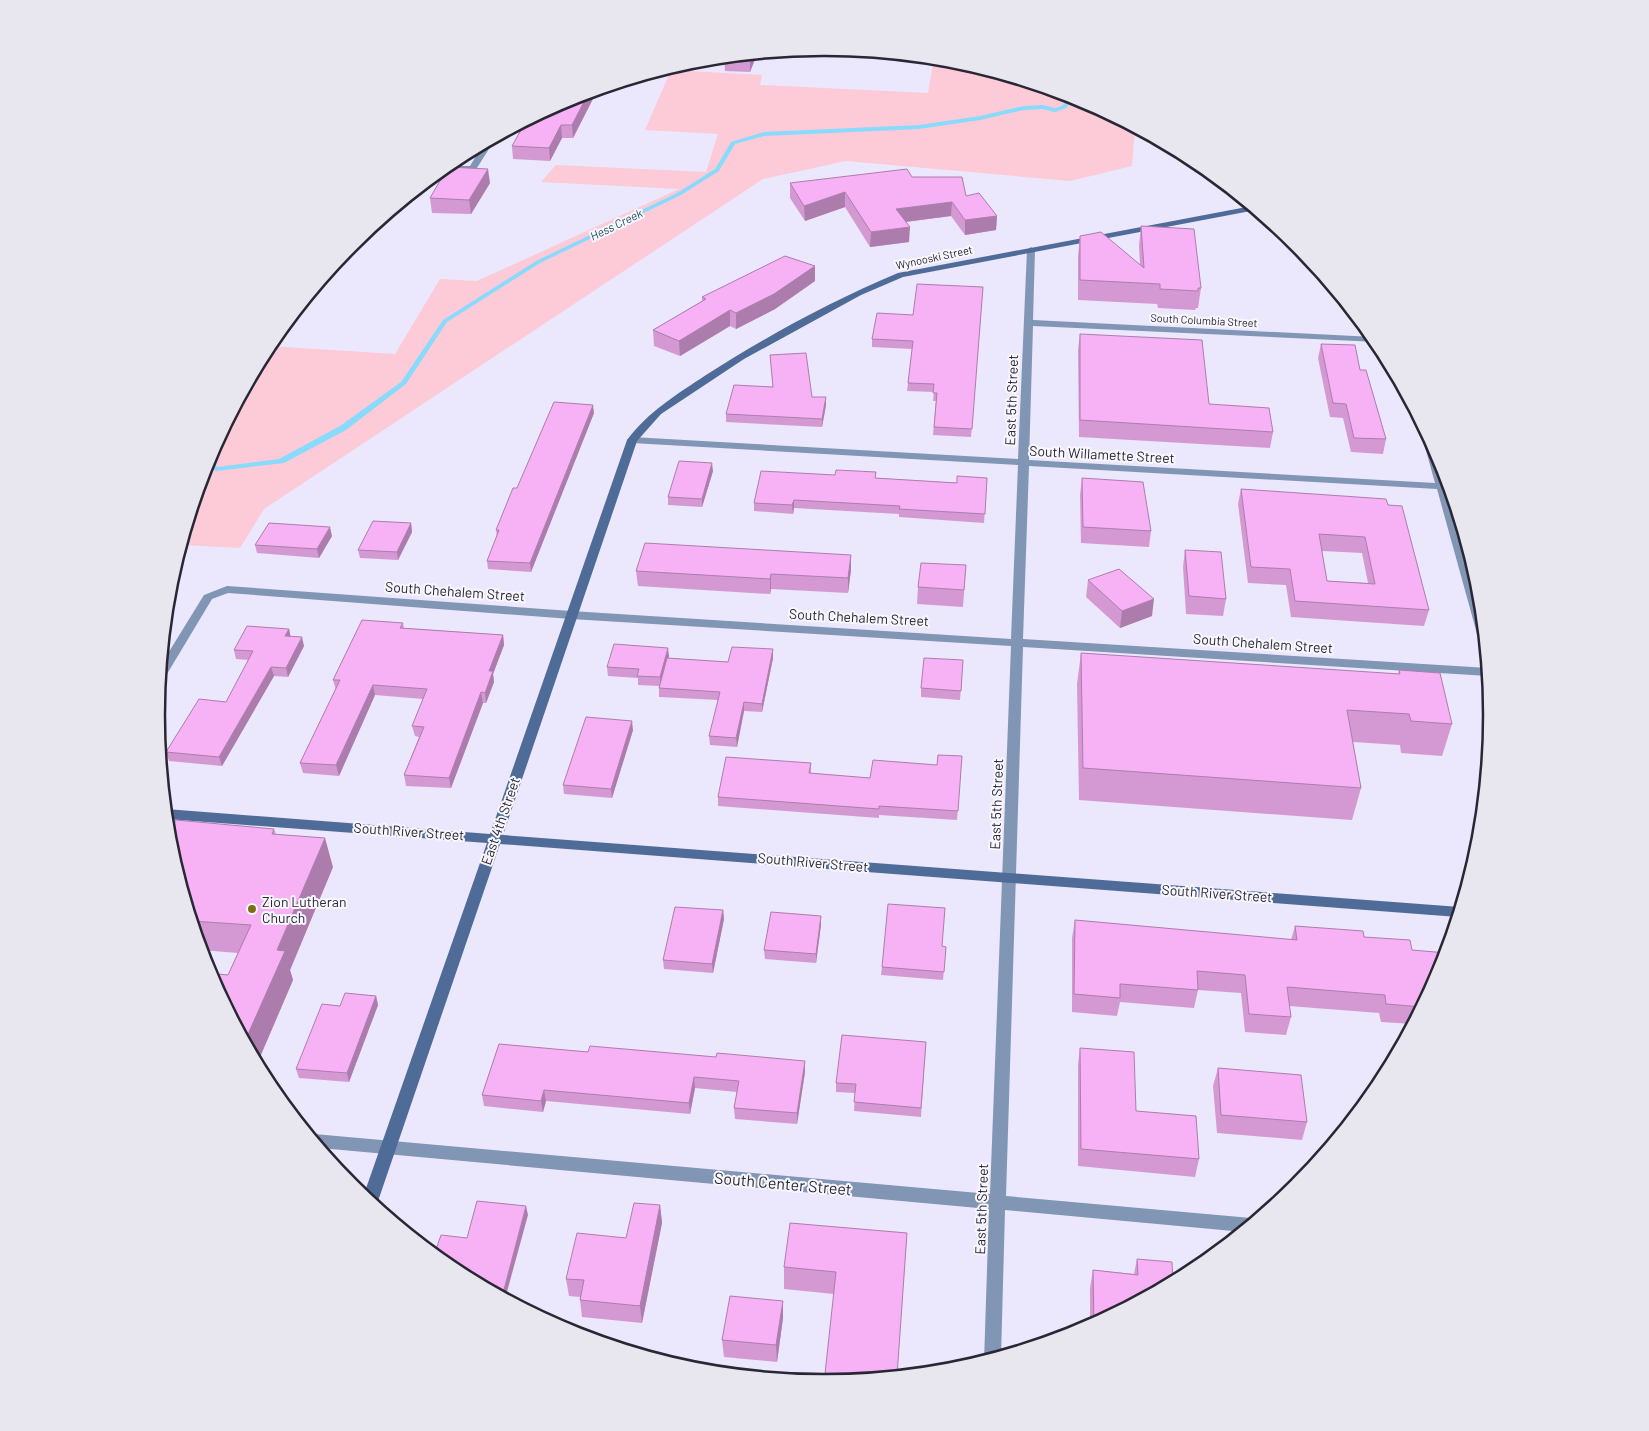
<svg xmlns="http://www.w3.org/2000/svg" width="1649" height="1431" font-family="Barlow,sans-serif">
<rect width="100%" height="100%" fill="#ebe7fd"/>
<polygon fill="#fdcad7" points="934,58 955,60 1080,98 1135,127 1132,166 1070,181 846,161 763,179 264,509 240,548 182,545 207,460 268,346 395,354 440,279 477,281 679,189 541,182 556,165 706,172 718,134 645,130 671,70 762,75 760,85 928,93"/>
<g fill="none" stroke-linecap="round" stroke-linejoin="round">
<polygon fill="#88dbfc" fill-rule="evenodd" points="1071,95 1075,97 1066,108 1055,112 1043,109 1024,110 980,120 919,129 764,136 735,144 719,171 681,195 540,263 447,322 406,384 346,430 284,463 216,471 206,465 207,460 218,467 279,459 340,426 401,382 443,320 536,261 677,193 715,169 731,142 764,132 919,125 980,116 1024,106 1043,105 1055,108 1062,106"/>
<g fill="#8195b4" fill-rule="evenodd">
<polygon points="492,139 494,141 475,171 442,170 447,166 470,166 484,143"/>
<polygon points="1031,247 1035,250 1033,320 1374,337 1378,342 1033,326 1029,460 1435,483 1420,429 1424,426 1436,449 1446,484 1449,484 1451,490 1448,490 1482,610 1485,645 1479,641 1437,489 1029,466 1023,639 1488,668 1488,676 1023,647 1006,1196 1251,1218 1257,1220 1244,1232 1005,1210 1001,1357 984,1362 989,1209 320,1148 310,1136 314,1134 990,1194 1011,646 571,619 228,593 212,599 164,679 160,680 162,663 204,595 227,586 571,611 1011,639 1018,465 632,443 627,440 632,437 1018,459 1027,250"/>
</g>
<path fill="#4f6b98" fill-rule="evenodd" d="M1252 206 1256 210 903 277 861 295 744 359 661 414 637 441 503 835 1460 907 1458 917 500 844 376 1207 363 1197 487 843 167 819 166 809 490 834 627 440C649 411 676 395 706 375 767 336 831 301 898 273Z"/>
</g>
<g fill="#d499d3" fill-rule="evenodd">
<polygon points="757,54 750,72 725,71 724,57"/>
<polygon points="598,89 573,138 562,138 550,161 513,159 512,146 569,98"/>
<polygon points="912,177 966,196 997,216 996,230 965,235 951,216 906,222 909,242 870,247 845,207 805,221 790,198 790,183"/>
<polygon points="490,183 471,214 432,213 430,198"/>
<polygon points="1141,226 1201,288 1198,308 1196,308 1195,310 1158,308 1157,304 1078,300 1078,256 1080,236 1140,265 1139,246"/>
<polygon points="352,243 344,265 335,264"/>
<polygon points="815,281 775,309 736,329 730,326 680,356 654,346 653,330 702,301 702,297"/>
<polygon points="983,287 971,437 933,435 936,401 933,401 934,392 907,391 908,383 912,349 872,347 872,339 913,315"/>
<polygon points="1080,334 1209,404 1273,432 1270,448 1079,437 1078,350"/>
<polygon points="1321,344 1360,370 1386,439 1383,454 1351,452 1343,418 1330,417 1318,358"/>
<polygon points="770,355 812,397 826,405 822,427 726,422 726,414 773,387"/>
<polygon points="594,413 531,572 488,569 487,561 497,537 496,530 517,488"/>
<polygon points="713,471 702,507 668,505 668,497"/>
<polygon points="876,478 957,483 987,478 984,523 899,517 899,514 794,508 793,514 754,511 754,503"/>
<polygon points="1082,478 1151,531 1149,547 1081,543 1080,495"/>
<path d="M1241 489 1388 505 1429 610 1424 626 1291 617 1286 585 1248 583 1238 504ZM1322 551 1362 553 1368 583 1327 581Z"/>
<polygon points="411,523 412,532 398,560 360,558 358,550"/>
<polygon points="332,536 319,558 257,553 255,545"/>
<polygon points="1185,550 1226,599 1223,616 1186,614 1183,567"/>
<polygon points="851,555 851,570 848,593 771,589 770,594 638,586 636,571"/>
<polygon points="966,565 963,607 917,604 918,587"/>
<polygon points="1088,580 1152,616 1120,628 1086,597"/>
<polygon points="403,623 404,628 503,635 504,645 493,674 494,682 486,703 483,703 451,788 406,786 404,775 419,737 415,736 412,726 423,699 375,695 339,776 303,773 300,763 336,690 333,680"/>
<polygon points="289,629 290,636 304,646 288,677 274,676 222,766 169,761 166,752 226,702 249,660 236,659 234,650"/>
<polygon points="773,649 773,658 762,712 744,711 737,747 710,745 709,736 718,700 659,697 659,686 638,685 638,678 608,676 607,667 669,656 668,658 728,662"/>
<polygon points="1081,653 1398,674 1399,670 1452,724 1442,756 1401,753 1400,745 1353,742 1361,788 1352,820 1079,800 1077,684"/>
<polygon points="963,660 960,700 921,697 921,688"/>
<polygon points="633,730 612,798 564,794 563,785"/>
<polygon points="962,756 957,820 879,815 879,818 718,806 718,797 811,763 811,773 870,778 937,765"/>
<polygon points="274,829 276,834 333,867 290,970 293,980 257,1064 208,973 228,975 238,953 201,950 169,846"/>
<polygon points="723,910 724,919 713,973 664,969 663,960"/>
<polygon points="821,916 821,925 816,963 765,959 764,950"/>
<polygon points="1075,920 1291,940 1295,926 1364,937 1412,950 1442,971 1413,1024 1381,1022 1379,1013 1289,1006 1291,1017 1286,1035 1245,1032 1241,993 1198,990 1194,1008 1120,1002 1117,1016 1072,1012 1072,938"/>
<polygon points="942,946 946,947 943,980 881,975 882,967"/>
<polygon points="376,996 378,1005 349,1082 299,1078 296,1069"/>
<polygon points="926,1042 921,1117 854,1111 855,1093 836,1092 836,1083"/>
<polygon points="499,1044 805,1072 797,1124 735,1119 734,1108 737,1092 695,1088 690,1114 546,1101 543,1112 484,1106 482,1095"/>
<polygon points="1080,1048 1136,1111 1199,1159 1195,1177 1078,1166 1078,1065"/>
<polygon points="1218,1068 1307,1122 1302,1140 1217,1133 1213,1086"/>
<polygon points="660,1205 662,1223 642,1323 582,1317 580,1300 580,1297 569,1296 566,1279 626,1238"/>
<polygon points="907,1233 897,1376 824,1383 834,1294 784,1289 784,1267"/>
<polygon points="1137,1259 1173,1283 1090,1327 1090,1288 1093,1270 1134,1274"/>
<polygon points="783,1318 777,1362 724,1357 722,1340"/>
</g>
<g fill="#ac7dac">
<polygon points="757,54 750,72 750,55"/>
<polygon points="598,89 573,138 572,125 589,92"/>
<polygon points="561,125 562,138 550,161 549,148"/>
<polygon points="488,169 490,183 471,214 469,200"/>
<polygon points="845,192 845,207 805,221 804,206"/>
<polygon points="952,202 951,216 896,223 896,209"/>
<polygon points="997,216 996,230 965,235 965,220"/>
<polygon points="910,227 909,242 870,247 871,232"/>
<polygon points="367,231 344,265 342,255 352,243"/>
<polygon points="815,266 815,281 775,309 736,329 736,313"/>
<polygon points="730,310 730,326 680,356 679,341"/>
<polygon points="826,397 826,405 822,427 822,419"/>
<polygon points="593,405 594,413 531,572 530,563"/>
<polygon points="712,463 713,471 702,507 702,499"/>
<polygon points="794,500 794,508 793,514 792,505"/>
<polygon points="411,523 412,532 398,560 397,552"/>
<polygon points="330,527 332,536 319,558 317,549"/>
<polygon points="181,547 184,555 174,571 181,548"/>
<polygon points="851,555 851,570 848,593 848,578"/>
<polygon points="771,574 771,589 770,594 770,579"/>
<polygon points="1154,599 1152,616 1120,628 1122,611"/>
<polygon points="289,629 291,638 285,636"/>
<polygon points="503,635 504,645 493,674 494,682 486,703 485,693 489,671"/>
<polygon points="302,637 304,646 288,677 286,668"/>
<polygon points="668,648 669,656 661,686 660,677"/>
<polygon points="773,649 773,658 762,712 762,704"/>
<polygon points="271,667 274,676 222,766 219,757"/>
<polygon points="373,685 375,695 339,776 336,765"/>
<polygon points="481,692 483,703 451,788 449,778"/>
<polygon points="744,702 744,711 737,747 736,738"/>
<polygon points="632,721 633,730 612,798 611,789"/>
<polygon points="325,838 333,867 290,970 293,980 257,1064 245,1041 277,950"/>
<polygon points="723,910 724,919 713,973 712,964"/>
<polygon points="821,916 821,925 816,963 816,954"/>
<polygon points="376,996 378,1005 349,1082 347,1073"/>
<polygon points="805,1061 805,1072 797,1124 797,1113"/>
<polygon points="694,1077 695,1088 690,1114 689,1103"/>
<polygon points="544,1090 546,1101 543,1112 541,1101"/>
<polygon points="660,1205 662,1223 642,1323 640,1306"/>
<polygon points="526,1206 528,1215 505,1299 502,1297"/>
<polygon points="783,1301 783,1318 777,1362 776,1345"/>
</g>
<g fill="#f6b2f5" stroke="#ac7dac" fill-rule="evenodd">
<polygon points="589,92 572,125 561,125 549,148 512,146 526,121 569,98"/>
<polygon points="448,167 488,169 469,200 430,198"/>
<polygon points="907,169 912,177 962,177 966,196 979,193 997,216 965,220 952,202 896,209 910,227 871,232 845,192 804,206 790,183"/>
<polygon points="1141,226 1194,229 1201,288 1198,288 1198,291 1160,289 1160,284 1080,280 1080,236 1101,232 1144,268"/>
<polygon points="785,256 815,266 774,294 736,313 730,310 679,341 653,330 706,299 702,297"/>
<polygon points="917,284 983,287 972,429 934,427 937,393 933,393 934,384 908,383 913,341 872,339 877,313 913,315"/>
<polygon points="1080,334 1202,340 1209,404 1269,408 1273,432 1080,420"/>
<polygon points="1321,344 1355,345 1360,370 1366,370 1386,439 1354,438 1346,404 1333,403"/>
<polygon points="806,353 812,397 826,397 822,419 726,414 734,385 773,387 770,355"/>
<polygon points="554,402 593,405 530,563 487,561 499,530 496,530 513,488 517,488"/>
<polygon points="679,461 712,463 702,499 668,497"/>
<polygon points="836,470 876,472 875,478 957,483 957,476 987,478 985,514 899,509 900,506 794,500 792,505 754,503 761,471 835,475"/>
<polygon points="1082,478 1143,482 1151,531 1083,527"/>
<path d="M1241 489 1386 499 1388 505 1402 506 1429 610 1295 601 1290 569 1251 567ZM1319 534 1365 537 1375 584 1327 581Z"/>
<polygon points="373,521 411,523 397,552 358,550"/>
<polygon points="269,523 330,527 317,549 255,545"/>
<polygon points="645,543 851,555 848,578 771,574 770,579 636,571"/>
<polygon points="1185,550 1221,552 1226,599 1189,596"/>
<polygon points="921,563 966,565 964,590 918,587"/>
<polygon points="1119,569 1154,599 1122,611 1088,580"/>
<polygon points="362,620 403,623 400,628 503,635 489,671 493,671 485,693 481,692 449,778 404,775 424,727 412,726 427,689 373,685 336,765 300,763 340,680 333,680"/>
<polygon points="247,626 289,629 285,636 302,637 286,668 271,667 219,757 166,752 199,699 226,702 253,651 234,650"/>
<polygon points="614,644 668,648 660,677 637,676 639,669 607,667"/>
<polygon points="732,647 773,649 762,704 744,702 736,738 709,736 720,692 659,688 667,658 728,662"/>
<polygon points="1081,653 1400,674 1399,670 1440,673 1452,724 1411,721 1409,714 1347,710 1361,788 1083,768"/>
<polygon points="924,658 963,660 961,691 921,688"/>
<polygon points="586,717 632,721 611,789 563,785"/>
<polygon points="938,755 962,756 958,811 879,806 879,809 718,797 726,757 811,763 809,773 870,778 873,760 937,765"/>
<polygon points="176,820 274,829 272,834 325,838 277,950 285,951 245,1041 208,973 228,975 251,925 192,921 169,846 168,828 171,829"/>
<polygon points="888,904 945,908 942,946 946,947 944,972 882,967"/>
<polygon points="675,907 723,910 712,964 663,960"/>
<polygon points="771,912 821,916 816,954 764,950"/>
<polygon points="1075,920 1297,940 1295,926 1363,931 1364,937 1410,940 1412,950 1447,953 1442,971 1423,1007 1386,1004 1385,995 1287,987 1291,1017 1249,1014 1245,975 1197,971 1198,990 1120,984 1120,998 1074,994"/>
<polygon points="345,993 376,996 347,1073 296,1069 322,1004 340,1006"/>
<polygon points="842,1035 926,1042 921,1108 854,1102 856,1084 836,1083"/>
<polygon points="499,1044 588,1052 590,1046 716,1057 717,1053 805,1061 797,1113 734,1108 739,1081 694,1077 689,1103 544,1090 541,1101 482,1095"/>
<polygon points="1080,1048 1134,1052 1136,1111 1196,1116 1199,1159 1081,1149"/>
<polygon points="1218,1068 1301,1075 1307,1122 1221,1115"/>
<polygon points="477,1201 526,1206 502,1297 453,1271 434,1255 441,1235 467,1238"/>
<polygon points="634,1203 660,1205 640,1306 580,1300 584,1280 566,1279 577,1233 626,1238"/>
<polygon points="790,1223 907,1233 897,1376 824,1383 836,1272 784,1267"/>
<polygon points="1137,1259 1172,1262 1173,1283 1094,1325 1093,1270 1138,1275"/>
<polygon points="730,1296 783,1301 776,1345 722,1340"/>
</g>
<circle fill="#7a7010" stroke="#f8f7fe" stroke-width="2" cx="252" cy="909" r="5"/>
<g text-anchor="middle" dominant-baseline="central" stroke-width="4" stroke-linejoin="round" paint-order="stroke">
<g font-size="11" fill="#2a2735" stroke="#f8f7fe">
<text transform="translate(934 257) rotate(-12)">Wynooski Street</text>
<text transform="translate(1204 320) rotate(3)">South Columbia Street</text>
</g>
<g font-size="12" font-style="italic" fill="#245364" stroke="#f8f7fe">
<text transform="translate(616 224) rotate(-26)">Hess Creek</text>
</g>
<g font-size="14" fill="#2a2735" stroke="#f8f7fe">
<text transform="translate(1011 400) rotate(-88)">East 5th Street</text>
<text transform="translate(1102 454) rotate(3)">South Willamette Street</text>
<text transform="translate(455 591) rotate(4)">South Chehalem Street</text>
<text transform="translate(859 617) rotate(3)">South Chehalem Street</text>
<text transform="translate(1263 643) rotate(4)">South Chehalem Street</text>
<text transform="translate(996 804) rotate(-88)">East 5th Street</text>
<text transform="translate(500 821) rotate(-71)">East 4th Street</text>
<text transform="translate(409 831) rotate(4)">South River Street</text>
<text transform="translate(813 862) rotate(5)">South River Street</text>
<text transform="translate(1217 893) rotate(4)">South River Street</text>
<text transform="translate(981 1209) rotate(-88)">East 5th Street</text>
</g>
<g font-size="14" fill="#2a2735" stroke="#f8f7fe" text-anchor="start">
<text x="262" y="901">Zion Lutheran<tspan x="262" dy="16">Church</tspan></text>
</g>
<g font-size="16" fill="#2a2735" stroke="#f8f7fe">
<text transform="translate(783 1183) rotate(5)">South Center Street</text>
</g>
</g>
<path d="M0 0H1649V1431H0ZM165 715a659 659 0 1 1 1318 0a659 659 0 1 1-1318 0Z" fill="#e8e6ee" fill-rule="evenodd"/>
<path fill="none" stroke="#2a2735" stroke-width="2.5" d="M165 715a659 659 0 1 1 1318 0a659 659 0 1 1-1318 0Z"/>
</svg>
